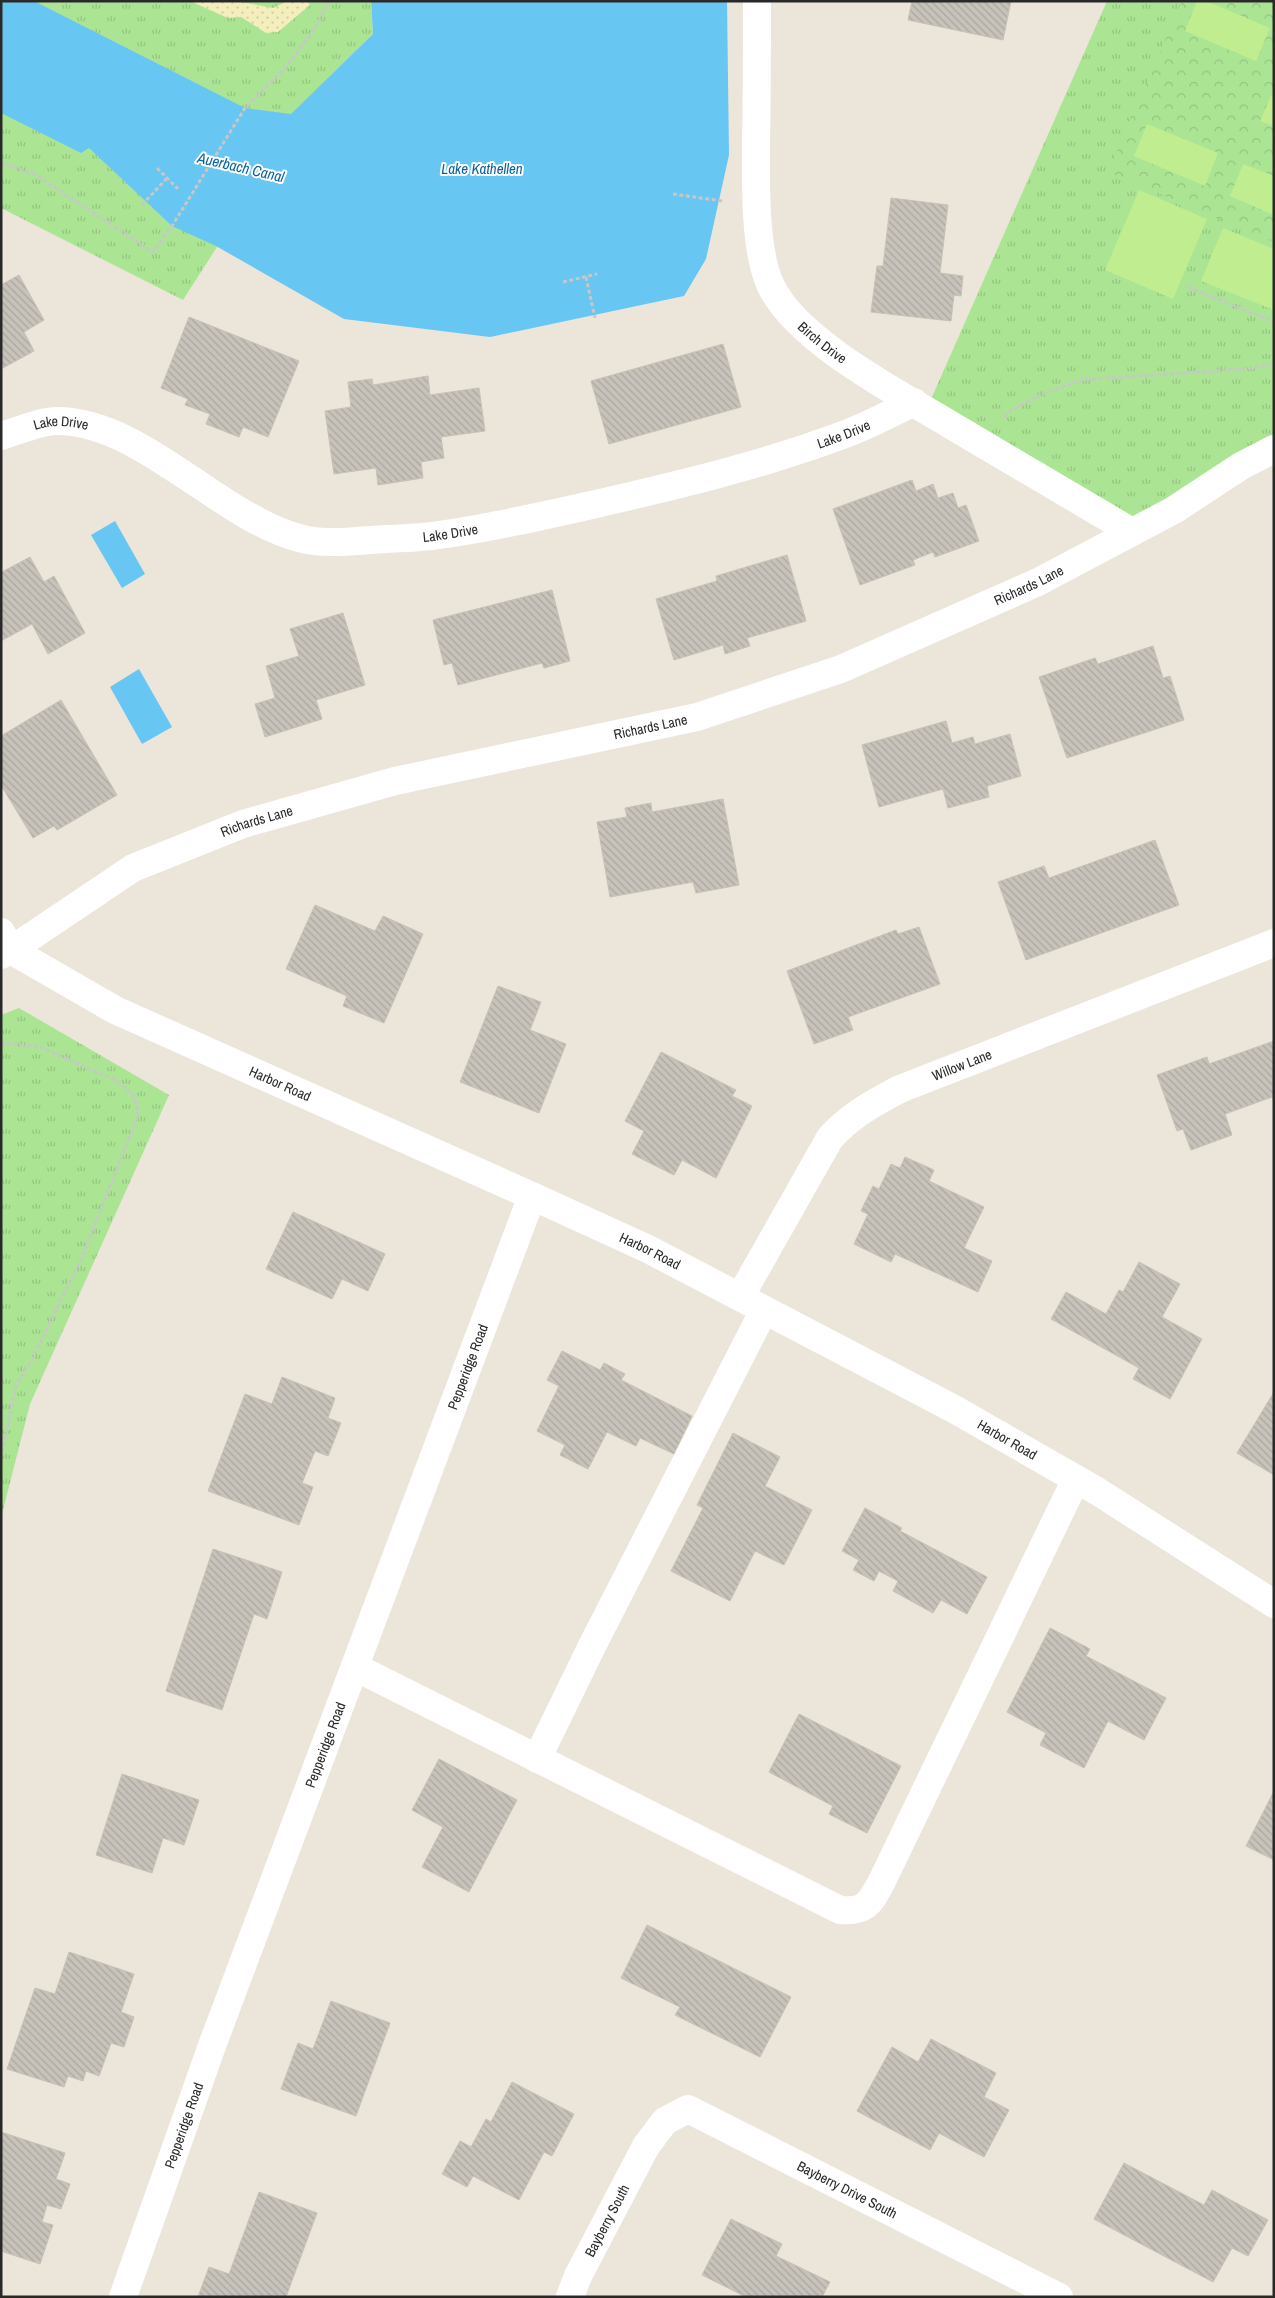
<svg xmlns="http://www.w3.org/2000/svg" width="1275" height="2298" font-family="'Archivo Narrow',sans-serif">
<defs>
<pattern id="grass-tufts" width="24" height="20" patternUnits="userSpaceOnUse" patternTransform="scale(1.25)"><rect width="24" height="20" fill="#abe594"/><path d="M3 7l-1-3M5 7V3M7 7l1-3M15 17l-1-3M17 17v-4M19 17l1-3" fill="none" stroke="#93c480"/></pattern>
<pattern id="sand-dots" width="8" height="8" patternUnits="userSpaceOnUse" patternTransform="scale(1.25)"><rect width="8" height="8" fill="#f3eebb"/><path d="M2 2h.1M6 6h.1" fill="none" stroke="#d0cca1" stroke-width="1.8" stroke-linecap="round"/></pattern>
<pattern id="park-crowns" width="20" height="18" patternUnits="userSpaceOnUse" patternTransform="scale(1.25)"><rect width="20" height="18" fill="#abe594"/><path d="M2 6a3 3 0 1 1 6 0M12 15a3 3 0 1 1 6 0" fill="none" stroke="#93c480"/></pattern>
<pattern id="building-back-hatch" width="6" height="6" patternUnits="userSpaceOnUse" patternTransform="scale(1.25)"><rect width="6" height="6" fill="#c7c2ba"/><path d="M-1 5l2 2M0 0l6 6M5-1l2 2" fill="none" stroke="#aba7a0"/></pattern>
</defs>
<rect width="100%" height="100%" fill="#ece5da"/>
<g fill="url(#grass-tufts)">
<polygon points="1,1 371,1 373,34 320,86 183,300 1,208"/>
<polygon points="1107,1 1274,1 1274,448 1132,527 928,406"/>
<polygon points="19,1008 169,1095 30,1404 1,1518 1,1015"/>
</g>
<polygon fill="url(#sand-dots)" points="190,1 235,1 273,8 288,1 307,1 310,5 278,32 266,33 241,17 228,18"/>
<polygon fill="url(#park-crowns)" points="1182,1 1274,1 1274,242 1108,172"/>
<g fill="#c0ed8f">
<polygon points="1197,1 1206,1 1270,28 1256,61 1185,31"/>
<polygon points="1274,89 1274,126 1260,121"/>
<polygon points="1147,124 1218,153 1205,186 1134,156"/>
<polygon points="1243,164 1274,176 1274,215 1230,196"/>
<polygon points="1139,190 1207,219 1173,299 1105,270"/>
<polygon points="1223,228 1274,249 1274,310 1201,281"/>
</g>
<g fill="#68c6f3">
<polygon points="1,1 34,1 245,108 291,114 373,34 371,1 727,1 729,155 706,259 684,296 490,337 344,319 216,246 172,226 89,148 81,153 1,113"/>
<polygon points="115,521 145,574 122,588 91,535"/>
<polygon points="139,669 172,727 142,744 110,687"/>
</g>
<g fill="url(#building-back-hatch)" stroke="#c7c2b4">
<polygon points="912,1 1011,1 1003,40 908,20"/>
<polygon points="891,198 948,205 940,273 963,276 961,296 954,295 951,321 871,312 877,266 883,266"/>
<polygon points="19,275 44,320 24,332 34,351 1,369 1,285"/>
<polygon points="189,317 299,361 268,437 243,427 239,437 206,424 210,414 185,405 188,399 161,388"/>
<polygon points="723,344 741,407 609,444 591,381"/>
<polygon points="428,376 430,395 479,388 485,431 441,437 444,458 421,462 423,478 378,485 376,468 334,474 325,411 351,407 348,382 372,379 373,385"/>
<polygon points="912,480 916,491 933,484 938,498 953,493 958,508 966,505 979,541 935,557 933,552 913,560 915,565 860,585 833,509"/>
<polygon points="787,555 806,621 747,638 750,646 725,654 723,645 674,660 656,599 717,581 716,576"/>
<polygon points="30,557 44,582 54,576 85,633 48,654 32,624 1,641 1,570 2,572"/>
<polygon points="552,590 570,661 544,668 542,663 458,685 452,663 444,665 433,620"/>
<polygon points="343,613 365,685 316,700 322,719 265,737 255,704 275,698 266,666 299,656 290,629"/>
<polygon points="1153,646 1163,678 1170,676 1184,720 1067,758 1039,677 1095,658 1098,664"/>
<polygon points="61,700 117,795 57,830 54,826 33,838 1,785 1,736"/>
<polygon points="946,721 952,743 973,737 975,744 1010,734 1021,776 987,786 989,797 948,808 943,789 879,807 862,745"/>
<polygon points="723,799 739,885 696,893 693,882 610,897 597,822 627,817 625,808 651,803 652,812"/>
<polygon points="1155,840 1179,905 1026,960 998,882 1044,866 1049,878"/>
<polygon points="315,905 375,931 383,916 423,934 384,1023 343,1006 347,996 286,969"/>
<polygon points="919,927 940,984 848,1017 853,1030 814,1044 787,971 896,930 898,934"/>
<polygon points="498,986 541,1002 530,1030 566,1044 539,1113 460,1082"/>
<polygon points="1274,1041 1274,1101 1272,1097 1225,1114 1232,1135 1191,1150 1183,1129 1177,1131 1157,1075 1207,1057 1209,1064"/>
<polygon points="661,1052 736,1090 732,1096 752,1106 716,1178 682,1160 674,1175 632,1154 644,1131 625,1121"/>
<polygon points="905,1157 934,1170 929,1181 984,1207 964,1248 992,1261 978,1292 895,1254 891,1262 854,1244 868,1214 861,1211 873,1186 879,1189 891,1164 900,1168"/>
<polygon points="293,1212 385,1254 368,1291 342,1279 332,1299 266,1269"/>
<polygon points="1139,1262 1180,1284 1162,1317 1202,1339 1170,1399 1133,1379 1139,1368 1051,1319 1066,1292 1106,1314 1119,1290 1123,1292"/>
<polygon points="562,1351 600,1370 604,1363 625,1374 621,1380 692,1416 674,1454 640,1438 636,1446 607,1432 588,1469 560,1455 565,1445 537,1431 559,1386 547,1380"/>
<polygon points="282,1377 335,1398 328,1418 341,1423 328,1456 315,1451 302,1483 313,1487 299,1525 208,1491 245,1394 272,1404"/>
<polygon points="1274,1392 1274,1475 1237,1453"/>
<polygon points="733,1433 780,1457 765,1486 812,1510 784,1565 755,1551 730,1601 671,1571 703,1508 697,1505"/>
<polygon points="865,1508 902,1528 900,1531 987,1577 967,1614 941,1600 933,1613 893,1591 898,1581 879,1571 874,1581 853,1570 859,1560 842,1551"/>
<polygon points="213,1549 282,1572 267,1619 254,1614 222,1710 166,1691"/>
<polygon points="1050,1628 1090,1649 1086,1656 1166,1698 1144,1740 1108,1721 1084,1768 1040,1745 1046,1733 1007,1712"/>
<polygon points="799,1714 901,1766 867,1833 829,1814 833,1806 769,1772"/>
<polygon points="439,1759 517,1800 469,1892 422,1867 443,1827 412,1810"/>
<polygon points="122,1774 199,1800 184,1845 163,1838 152,1873 96,1855"/>
<polygon points="1274,1791 1274,1860 1246,1846"/>
<polygon points="647,1925 791,1997 760,2057 675,2015 680,2007 621,1978"/>
<polygon points="69,1952 134,1974 121,2012 134,2017 124,2047 111,2043 99,2076 86,2071 83,2081 68,2076 64,2087 7,2069 35,1988 55,1994"/>
<polygon points="331,2001 390,2023 356,2116 281,2089 298,2043 313,2049"/>
<polygon points="931,2039 996,2073 984,2097 1009,2110 984,2157 939,2133 930,2150 857,2111 892,2047 918,2062"/>
<polygon points="512,2082 574,2114 552,2156 544,2152 519,2200 473,2176 467,2187 442,2174 460,2141 471,2147 486,2119 491,2122"/>
<polygon points="1,2132 65,2153 56,2179 70,2184 61,2209 47,2205 42,2222 53,2225 40,2264 1,2251"/>
<polygon points="1124,2163 1204,2205 1212,2190 1268,2220 1248,2256 1232,2248 1213,2282 1094,2219"/>
<polygon points="259,2192 317,2213 286,2297 198,2297 209,2267 229,2274"/>
<polygon points="731,2219 782,2244 776,2256 830,2282 822,2297 746,2297 702,2275"/>
</g>
<g fill="none" stroke-linecap="round" stroke-linejoin="round">
<g stroke="#c7c7c7" stroke-width="3" stroke-dasharray="4 2.5" stroke-linecap="butt">
<polyline points="1,163 36,175 153,252 172,226 245,108 286,67 315,28 329,1"/>
<polyline points="157,168 178,189"/>
<polyline points="673,194 722,201"/>
<polyline points="142,205 167,178"/>
<polyline points="586,277 595,318"/>
<polyline points="563,282 597,274"/>
<polyline points="1188,287 1274,322"/>
<polyline points="1004,417 1012,410 1042,394 1080,380 1255,368 1274,363"/>
<polyline points="1,1043 40,1047 117,1081 133,1095 137,1105 138,1116 81,1259 31,1361 16,1385 1,1456"/>
</g>
<g stroke="#fff" stroke-width="28">
<path id="s1" d="M757 1C757 48 757 95 756 141 756 181 754 248 770 284 795 341 902 395 956 428 1015 463 1073 497 1132 532"/>
<path id="s2" d="M1 436C18 431 40 421 57 421 141 421 218 516 299 538 327 546 358 540 386 539 404 538 422 538 439 535 489 528 538 517 587 506 675 486 764 465 848 433 871 424 892 413 914 402"/>
<path id="s3" d="M1 932 11 950 133 868 243 824 395 781 697 717 841 669 1038 582 1174 510 1241 466 1274 449"/>
<path id="s4" d="M1 955 11 950 115 1010 532 1196 648 1249 954 1409 1097 1491 1274 1604"/>
<path id="s5" d="M740 1297 830 1138C850 1116 873 1103 900 1089L1274 943"/>
<path d="M355 1667 840 1910C867 1912 870 1903 882 1881L1076 1479"/>
<polyline points="537,1759 592,1646 764,1310"/>
<path id="s6" d="M123 2297 213 2043 532 1196"/>
<path id="s7" d="M570 2297 577 2278 646 2146 665 2121 688 2109 1059 2297"/>
</g>
</g>
<g text-anchor="middle" dominant-baseline="central" stroke-width="4" stroke-linejoin="round" paint-order="stroke">
<g font-size="14" fill="#292929" stroke="#fff">
<text stroke="none"><textPath href="#s1" startOffset="364">Birch Drive</textPath></text>
<text stroke="none"><textPath href="#s2" startOffset="62">Lake Drive</textPath></text>
<text stroke="none"><textPath href="#s2" startOffset="888">Lake Drive</textPath></text>
<text stroke="none"><textPath href="#s2" startOffset="482">Lake Drive</textPath></text>
<text stroke="none"><textPath href="#s3" startOffset="1110">Richards Lane</textPath></text>
<text stroke="none"><textPath href="#s3" startOffset="705">Richards Lane</textPath></text>
<text stroke="none"><textPath href="#s3" startOffset="300">Richards Lane</textPath></text>
<text stroke="none"><textPath href="#s5" startOffset="335">Willow Lane</textPath></text>
<text stroke="none"><textPath href="#s4" startOffset="312">Harbor Road</textPath></text>
<text stroke="none"><textPath href="#s4" startOffset="718">Harbor Road</textPath></text>
<text stroke="none"><textPath href="#s6" startOffset="992">Pepperidge Road</textPath></text>
<text stroke="none"><textPath href="#s4" startOffset="1122">Harbor Road</textPath></text>
<text stroke="none"><textPath href="#s6" startOffset="588">Pepperidge Road</textPath></text>
<text stroke="none"><textPath href="#s6" startOffset="182">Pepperidge Road</textPath></text>
<text stroke="none"><textPath href="#s7" startOffset="405">Bayberry Drive South</textPath></text>
<text stroke="none"><textPath href="#s7" startOffset="85">Bayberry South</textPath></text>
</g>
<g font-size="15" font-style="italic" fill="#08629f" stroke="#fff">
<text transform="translate(241 167) rotate(13)">Auerbach Canal</text>
<text x="482" y="168">Lake Kathellen</text>
</g>
</g>
<rect width="1275" height="2298" fill="none" stroke="#292929" stroke-width="5"/>
</svg>
